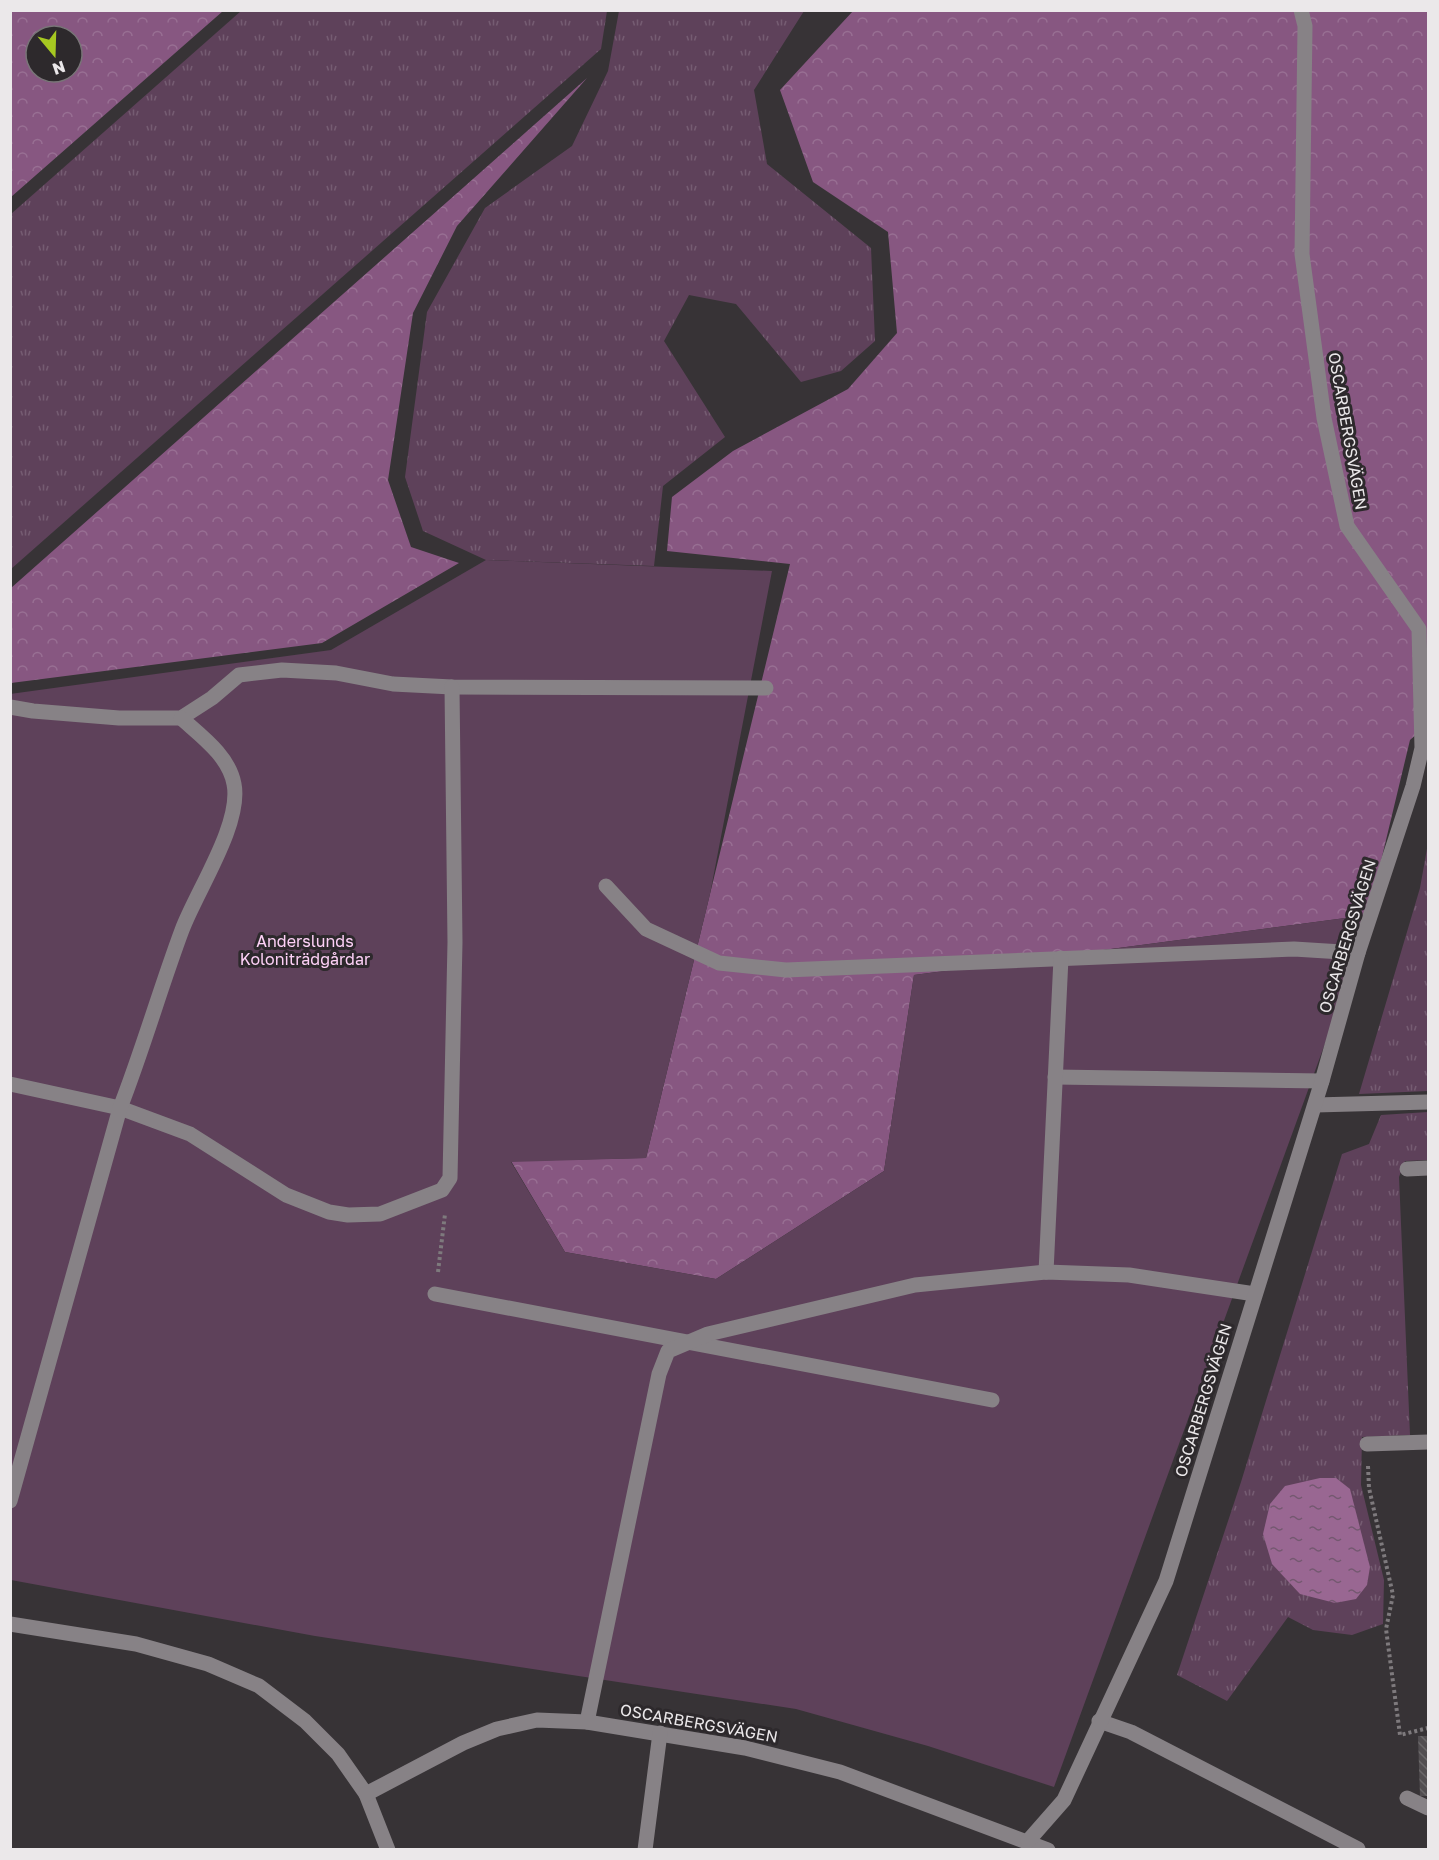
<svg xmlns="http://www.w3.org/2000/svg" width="1439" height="1860" font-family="'Golos Text',sans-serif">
<defs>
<pattern id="grass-tufts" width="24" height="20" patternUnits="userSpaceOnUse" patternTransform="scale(1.5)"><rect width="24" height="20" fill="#5e415a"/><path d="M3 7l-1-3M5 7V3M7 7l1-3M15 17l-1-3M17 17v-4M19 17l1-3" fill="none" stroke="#755c72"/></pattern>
<pattern id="forest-crowns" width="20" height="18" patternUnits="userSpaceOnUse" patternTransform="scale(1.5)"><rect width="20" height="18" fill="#875781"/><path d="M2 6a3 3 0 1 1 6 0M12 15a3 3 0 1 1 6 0" fill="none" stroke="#986f93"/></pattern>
<pattern id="water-ripples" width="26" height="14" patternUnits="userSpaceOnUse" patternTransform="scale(1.5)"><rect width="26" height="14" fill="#996792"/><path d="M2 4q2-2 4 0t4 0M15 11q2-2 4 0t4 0" fill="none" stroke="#745870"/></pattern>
<pattern id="building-back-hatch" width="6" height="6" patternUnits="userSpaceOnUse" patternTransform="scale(1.5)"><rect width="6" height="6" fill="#524e51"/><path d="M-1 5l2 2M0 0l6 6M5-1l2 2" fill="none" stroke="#6b686a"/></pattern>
</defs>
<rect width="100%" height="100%" fill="#373336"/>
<g fill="url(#grass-tufts)">
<polygon points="241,11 607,11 601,49 11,569 11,214"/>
<polygon points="619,11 804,11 754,90 767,164 871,248 875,341 841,371 801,382 736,304 689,295 664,341 725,437 663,486 654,566 486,560 423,531 405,477 427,312 485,208 572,146 608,71"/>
<polygon points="1428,843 1428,1091 1359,1094 1420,888"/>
<polygon points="1428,1112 1428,1160 1405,1161 1399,1177 1410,1435 1362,1437 1361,1485 1384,1580 1383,1624 1352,1635 1313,1630 1288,1617 1227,1701 1177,1675 1241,1482 1342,1154 1369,1144 1381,1115"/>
</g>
<g fill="url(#forest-crowns)" fill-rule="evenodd">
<path d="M11 10H223V11L11 197ZM36 36H72V72H36Z"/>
<polygon points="853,11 1428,11 1428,724 1410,740 1368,915 914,975 884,1171 716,1279 565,1252 511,1161 646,1158 790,564 667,551 672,497 733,451 848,389 897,333 888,232 813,182 780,90"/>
<polygon points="587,78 457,226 413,313 388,480 411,547 459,563 322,643 11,683 11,588"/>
</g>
<polygon fill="#5e415a" points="486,560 772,571 710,894 646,1158 511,1162 565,1252 716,1279 884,1171 914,975 1368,915 1358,953 1054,1787 928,1746 796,1709 315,1636 11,1580 10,694 331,650"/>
<polygon fill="url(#water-ripples)" points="1320,1478 1336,1478 1350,1489 1370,1567 1367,1585 1356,1599 1335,1603 1300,1594 1272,1564 1263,1534 1270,1504 1285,1486"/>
<polygon fill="url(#building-back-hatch)" points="1418,1736 1428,1736 1428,1796 1420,1796"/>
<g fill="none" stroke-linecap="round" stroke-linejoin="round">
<g stroke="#7e7a7d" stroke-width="4" stroke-dasharray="3 3" stroke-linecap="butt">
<polyline points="438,1272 445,1214"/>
<polyline points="1368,1466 1369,1488 1393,1595 1386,1629 1400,1735 1428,1728"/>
</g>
<g stroke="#878286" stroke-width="15">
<polyline points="10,707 33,711 119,718 181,718 212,698 239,675 282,670 336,673 393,684 452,687 766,688"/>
<polyline points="606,886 646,929 719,963 786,970 1294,949 1358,953"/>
<polyline points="1055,1077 1322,1081"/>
<polyline points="10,1084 120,1108 190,1134 286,1195 329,1212 348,1215 380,1214 442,1190 450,1178 455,942 452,687"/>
<polyline points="1315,1105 1428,1102"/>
<polyline points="1407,1169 1428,1168"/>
<polyline points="1046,1272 1061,958"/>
<polyline points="435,1294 992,1400"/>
<polyline points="1367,1444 1428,1442"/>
<path d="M10 1501 120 1108C143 1049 160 989 182 930 196 892 242 824 234 784 229 756 201 736 181 718"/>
<polyline points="10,1624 136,1644 208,1664 259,1686 305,1721 338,1754 366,1794 388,1850"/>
<polyline points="1099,1721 1131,1732 1358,1849"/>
<polyline points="587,1722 659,1374 668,1351 708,1334 915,1285 1046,1272 1129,1275 1255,1294"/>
<polyline points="366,1794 463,1743 497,1729 537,1720 587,1722 745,1748 840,1772 1048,1850"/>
<polyline points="1407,1798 1428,1808"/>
<polyline points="1028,1841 1064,1800 1166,1581 1322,1081 1358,953 1413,786 1422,748 1419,629 1347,526 1324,418 1302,254 1305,26 1301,10"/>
<polyline points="645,1850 660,1733"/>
</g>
</g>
<g text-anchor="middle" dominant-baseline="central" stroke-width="6" stroke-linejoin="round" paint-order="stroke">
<g font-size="16" fill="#ebe8ea" stroke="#2d292c">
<text transform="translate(1348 431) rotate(80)">OSCARBERGSVÄGEN</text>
<text transform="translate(1347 936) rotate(-73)">OSCARBERGSVÄGEN</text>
<text transform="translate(1203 1400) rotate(-73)">OSCARBERGSVÄGEN</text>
<text transform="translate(699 1723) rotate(10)">OSCARBERGSVÄGEN</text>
</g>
<g font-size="16" fill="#fed1f7" stroke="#2d292c">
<text x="305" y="941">Anderslunds<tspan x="305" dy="18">Koloniträdgårdar</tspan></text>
</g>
</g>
<rect width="1439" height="1860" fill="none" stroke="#ebe8ea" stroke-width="24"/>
<g transform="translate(54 54) rotate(161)"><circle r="28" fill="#2d292c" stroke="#797578" stroke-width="1.5"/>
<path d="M0-4.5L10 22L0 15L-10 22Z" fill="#a6c821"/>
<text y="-9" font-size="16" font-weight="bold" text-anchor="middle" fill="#ebe8ea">N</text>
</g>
</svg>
